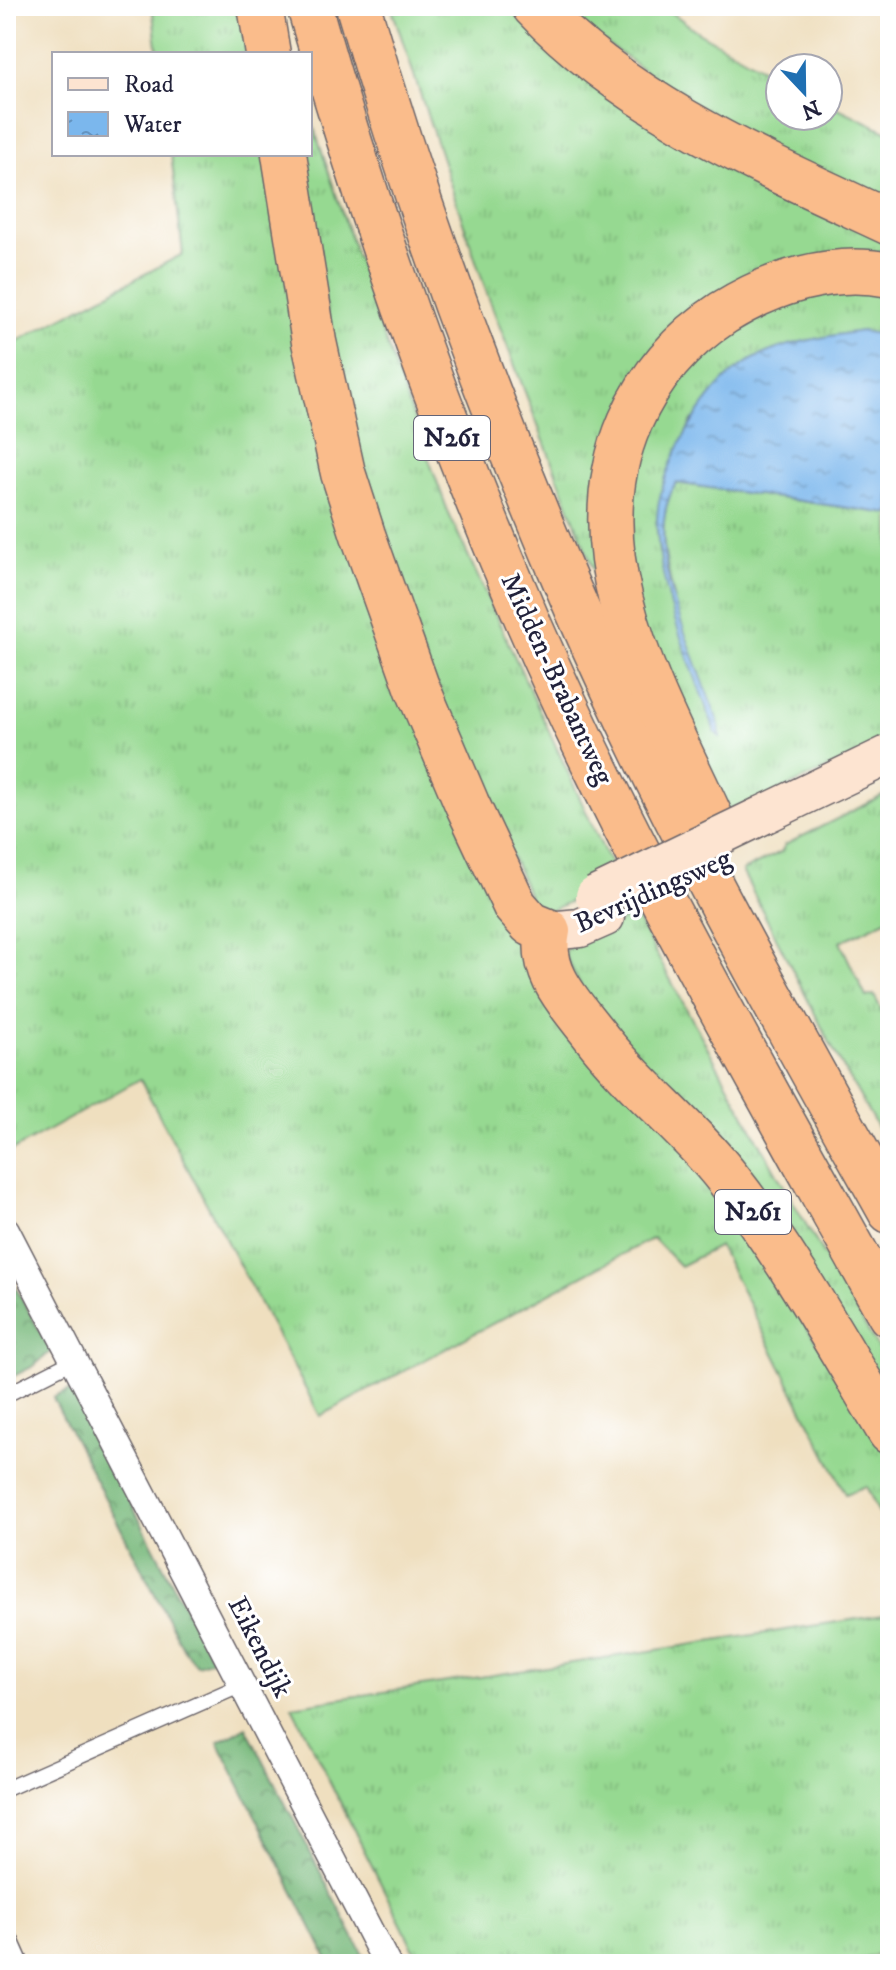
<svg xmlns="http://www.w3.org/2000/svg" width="896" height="1970" font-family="'IM FELL DW Pica',serif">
<defs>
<pattern id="grass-tufts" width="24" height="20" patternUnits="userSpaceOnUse" patternTransform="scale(2)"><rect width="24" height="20" fill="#96d991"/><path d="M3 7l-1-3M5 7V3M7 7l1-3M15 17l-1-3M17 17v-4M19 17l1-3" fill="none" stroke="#81ba7e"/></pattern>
<pattern id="forest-crowns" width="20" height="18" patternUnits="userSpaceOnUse" patternTransform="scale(2)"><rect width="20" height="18" fill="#78b97b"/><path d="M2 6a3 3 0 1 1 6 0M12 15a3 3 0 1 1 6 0" fill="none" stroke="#629666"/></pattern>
<pattern id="water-ripples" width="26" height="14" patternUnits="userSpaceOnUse" patternTransform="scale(2)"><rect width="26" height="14" fill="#7bb7ed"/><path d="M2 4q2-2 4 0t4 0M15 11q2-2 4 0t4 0" fill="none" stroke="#6494c1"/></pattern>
</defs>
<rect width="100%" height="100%" fill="#fff"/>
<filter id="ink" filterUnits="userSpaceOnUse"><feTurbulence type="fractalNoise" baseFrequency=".0125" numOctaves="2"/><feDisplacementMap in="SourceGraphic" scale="16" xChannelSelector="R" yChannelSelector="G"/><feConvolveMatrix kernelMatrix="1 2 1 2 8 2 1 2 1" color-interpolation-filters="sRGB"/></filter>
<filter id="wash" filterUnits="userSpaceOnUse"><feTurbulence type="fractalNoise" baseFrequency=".006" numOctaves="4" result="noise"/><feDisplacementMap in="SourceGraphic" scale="32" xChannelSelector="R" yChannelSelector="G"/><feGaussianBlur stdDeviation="1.8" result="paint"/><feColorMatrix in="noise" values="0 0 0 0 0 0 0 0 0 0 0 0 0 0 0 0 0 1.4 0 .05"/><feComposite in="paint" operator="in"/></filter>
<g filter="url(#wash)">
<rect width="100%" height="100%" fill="#efdfbf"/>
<g fill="url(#grass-tufts)" stroke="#5c7e66" stroke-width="2">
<polygon points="152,6 252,6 260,54 158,54"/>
<polygon points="391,6 522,6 890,232 890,266 666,343 606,602 486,291"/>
<polygon points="554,6 663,6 698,32 780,78 780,116 828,116 828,103 890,133 890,211 751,147"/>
<polygon points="310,116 381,329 449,514 617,879 546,913 534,907 371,537 296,154 310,154"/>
<polygon points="171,154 276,154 438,757 680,1139 890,1451 890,1536 866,1486 846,1494 719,1246 680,1266 653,1238 320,1416 140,1079 6,1154 6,347 183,254"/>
<path d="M890 289V336L861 331 692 420 674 460 656 523 659 550 675 600C665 559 655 522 675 483L890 514V740L718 819 626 589 630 444 666 378 773 299Z"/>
<polygon points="890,792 890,918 840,942 866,997 874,995 890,1028 890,1150 834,1051 742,871 781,852 785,845"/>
<polygon points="635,915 778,1176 890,1369 890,1420 608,1038 564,953 571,943"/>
<polygon points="890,1614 890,1951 849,1964 421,1964 292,1706"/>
</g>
<g fill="url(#forest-crowns)" stroke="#4d6e5b" stroke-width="2">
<polygon points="6,1270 51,1351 34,1366 6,1380"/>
<polygon points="72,1389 212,1660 197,1665 184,1650 53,1398"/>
<polygon points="246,1727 364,1957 352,1964 330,1964 218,1742"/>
</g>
<path fill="url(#water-ripples)" stroke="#4e6c94" stroke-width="2" d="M861 331 890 336V514L676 483C641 541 686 632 706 690 711 705 721 723 720 737L715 732C693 667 660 597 657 527 654 478 700 396 739 368 771 344 822 337 861 331Z"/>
</g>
<g filter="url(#ink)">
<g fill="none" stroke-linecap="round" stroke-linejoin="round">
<defs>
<g id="lane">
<polyline points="6,1395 75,1360"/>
<polyline points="6,1789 244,1684"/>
<polyline points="6,1928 22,1964"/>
</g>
<polyline id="street" points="6,1230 387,1964"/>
<g id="secondary">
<polyline points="763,815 890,754"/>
<polyline points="548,931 580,928 605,917"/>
</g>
<g id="highway">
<polyline points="260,6 268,54"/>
<path d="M309 6C369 217 442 423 529 624 633 862 765 1088 890 1315"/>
<path d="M358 6C418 212 492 414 578 611 668 817 780 1014 890 1211"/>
<path d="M534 6C630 108 766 165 890 223"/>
<path d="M284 154 314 342 343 473 363 535 417 687 467 804 515 906 531 924 548 931C539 972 569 1002 593 1033 633 1086 688 1127 729 1180 790 1258 839 1347 890 1432"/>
<path d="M716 829C660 704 570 561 630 422 650 376 680 341 723 313 771 283 832 263 890 275"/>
</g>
</defs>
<use href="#lane" stroke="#6a6469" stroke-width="17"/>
<use href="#street" stroke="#6a6469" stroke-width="29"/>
<use href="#secondary" stroke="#6a6469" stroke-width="41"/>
<use href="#highway" stroke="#6a6469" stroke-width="47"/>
<use href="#lane" stroke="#fff" stroke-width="14"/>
<use href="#street" stroke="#fff" stroke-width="26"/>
<use href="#secondary" stroke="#fde4d1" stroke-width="38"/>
<use href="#highway" stroke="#fabc8b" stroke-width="44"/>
<defs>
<polyline id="secondary-bridge" points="595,896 763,815"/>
</defs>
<use href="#secondary-bridge" stroke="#6a6469" stroke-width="41" stroke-linecap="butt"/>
<use href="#secondary-bridge" stroke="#fde4d1" stroke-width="38"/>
</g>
</g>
<g text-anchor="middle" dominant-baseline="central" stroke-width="6" stroke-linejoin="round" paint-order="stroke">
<g fill="#fff" stroke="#646476" stroke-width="2">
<rect x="414" y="416" width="76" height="44" rx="6"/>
<rect x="715" y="1190" width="76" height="44" rx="6"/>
</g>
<g font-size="26" font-weight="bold" fill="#22223b">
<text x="452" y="438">N261</text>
<text x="753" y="1212">N261</text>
</g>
<g font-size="28" fill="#22223b" stroke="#fff">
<text transform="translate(557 679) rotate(65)">Midden-Brabantweg</text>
<text transform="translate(653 891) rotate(-24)">Bevrijdingsweg</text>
<text transform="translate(260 1647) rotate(63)">Eikendijk</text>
</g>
</g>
<rect width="896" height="1970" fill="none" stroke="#fff" stroke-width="32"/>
<rect x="52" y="52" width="260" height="104" fill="#ffffff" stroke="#a7a7b1" stroke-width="2"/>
<rect x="68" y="78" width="40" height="12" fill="#fde4d1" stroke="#a7a7b1" stroke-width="2"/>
<text x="124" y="92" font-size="24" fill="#22223b">Road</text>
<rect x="68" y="112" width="40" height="24" fill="url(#water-ripples)" stroke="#a7a7b1" stroke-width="2"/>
<text x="124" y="132" font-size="24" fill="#22223b">Water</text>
<g transform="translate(804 92) rotate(158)"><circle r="38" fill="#ffffff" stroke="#a7a7b1" stroke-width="2"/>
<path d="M0-6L14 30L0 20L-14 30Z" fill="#1f6fb2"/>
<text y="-12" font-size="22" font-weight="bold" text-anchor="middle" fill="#22223b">N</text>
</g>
</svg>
